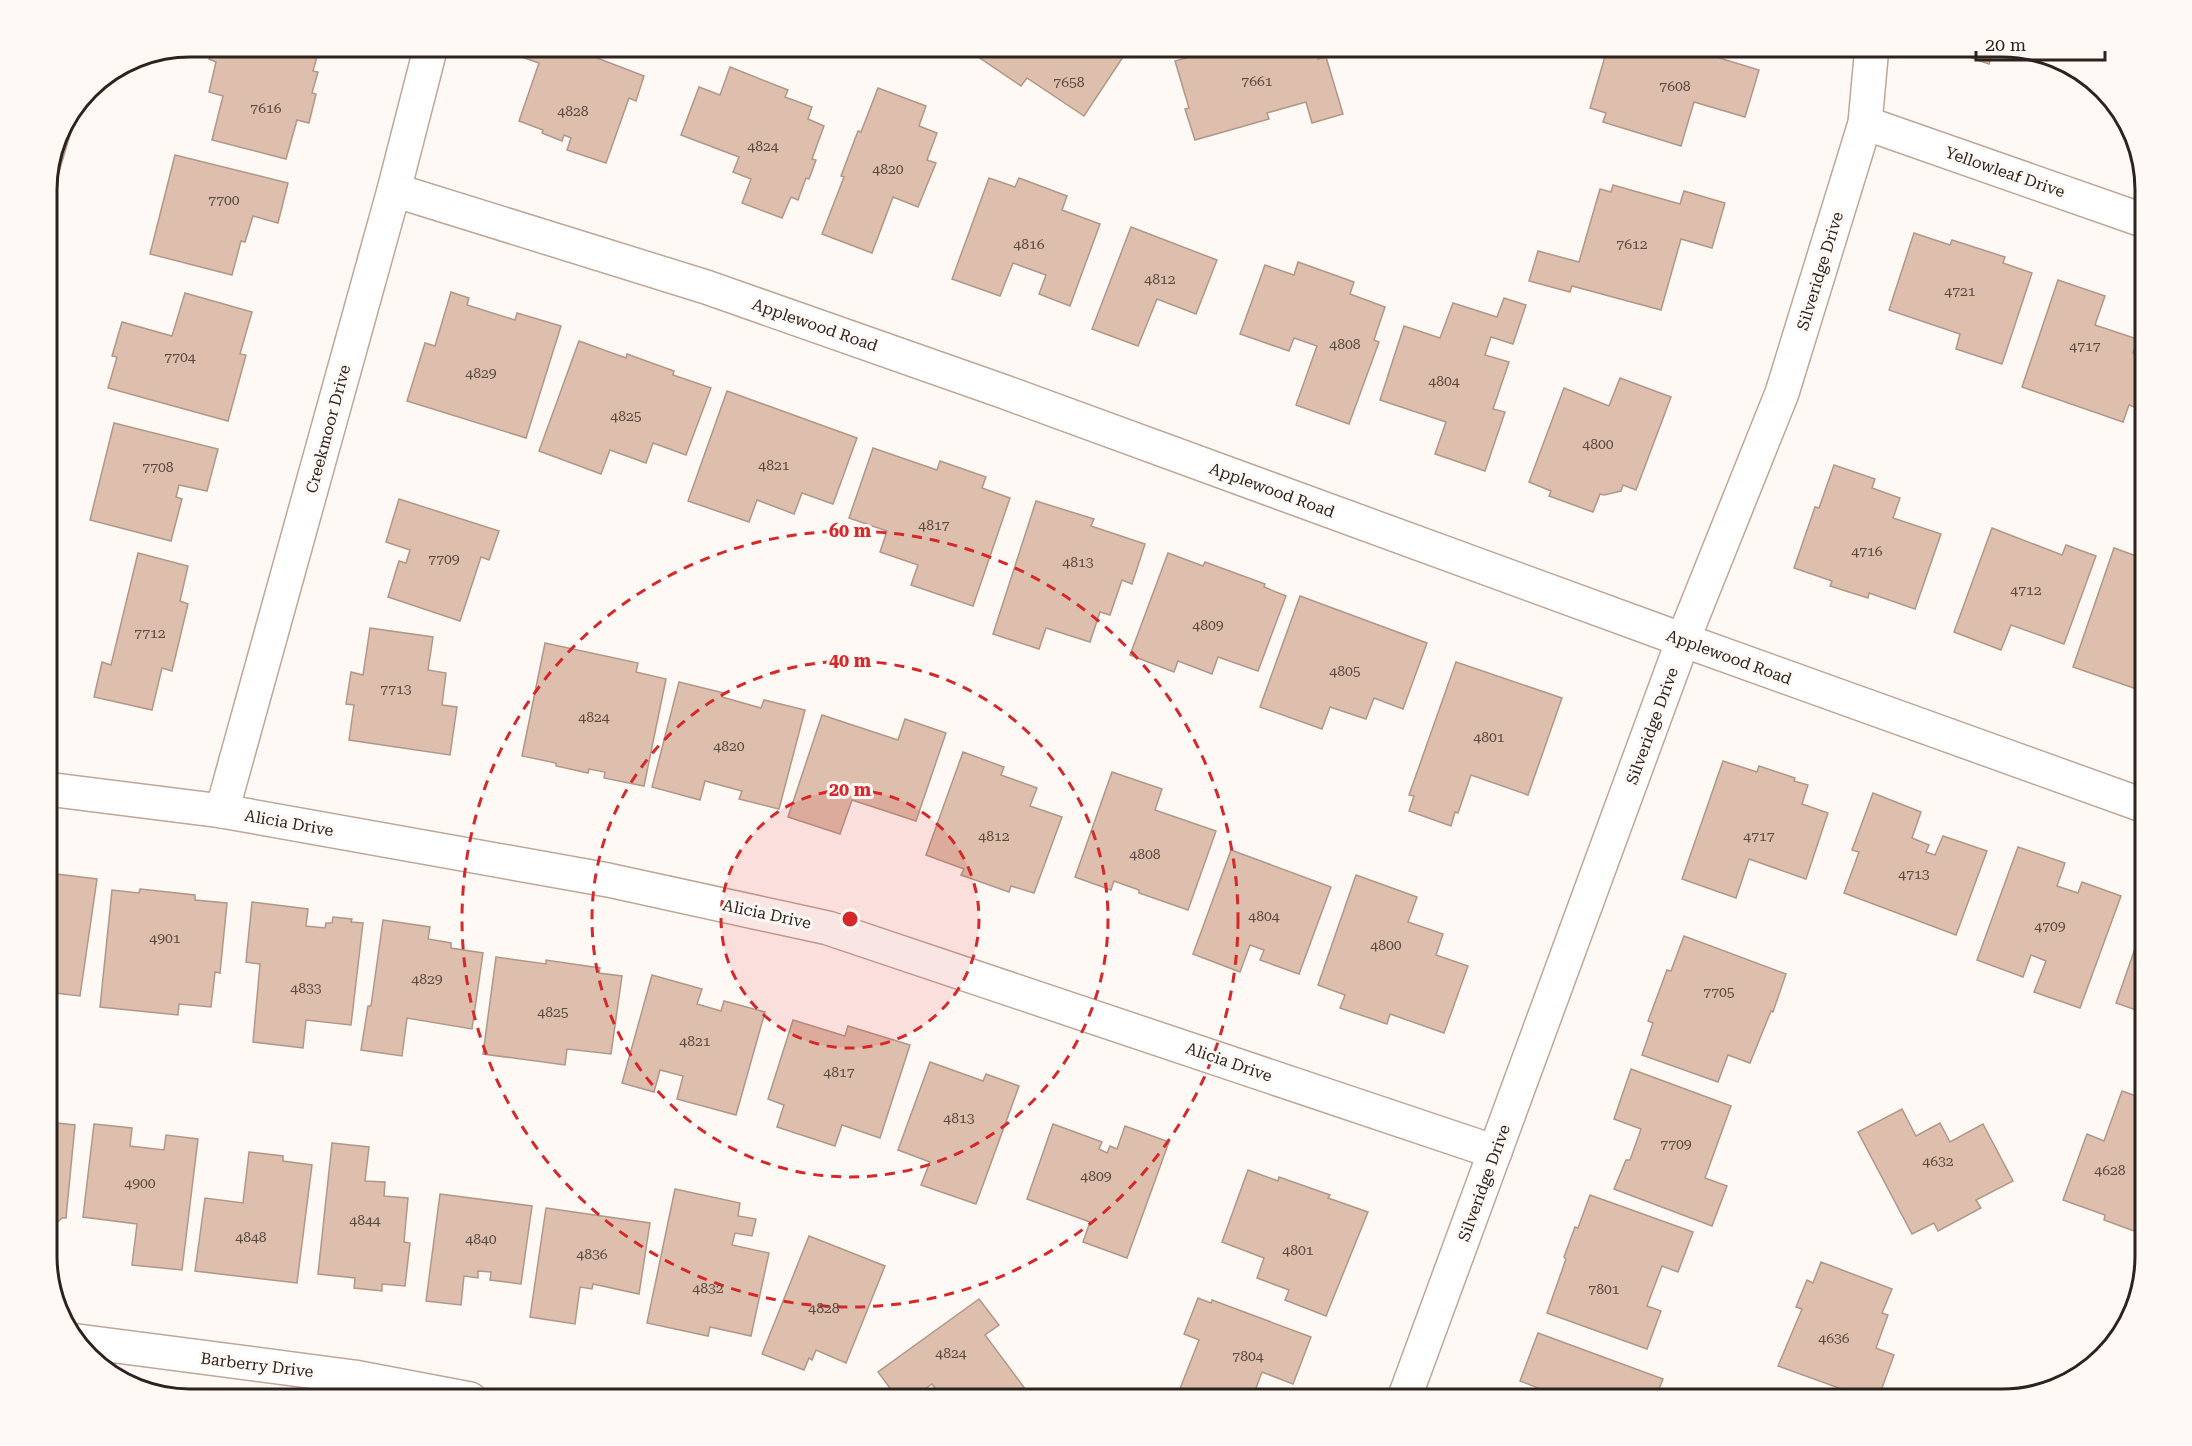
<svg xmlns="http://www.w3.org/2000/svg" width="2192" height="1446" font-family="'Roboto Serif',serif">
<rect width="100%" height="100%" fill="#fff9f6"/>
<g fill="#debeac" stroke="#b19788" stroke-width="1.5">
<polygon points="213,46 320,46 313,71 318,72 312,93 316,94 309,123 297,120 286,159 212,140 223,96 209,92 216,62 209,59"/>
<polygon points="506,46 566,46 644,76 636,101 629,98 606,163 567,150 571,138 564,135 562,141 542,133 543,130 519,121 539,63 504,51"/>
<polygon points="962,46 1128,46 1129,48 1084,116 1027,78 1021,86"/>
<polygon points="1198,46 1314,46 1318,59 1326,57 1343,114 1312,123 1306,102 1267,113 1269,119 1195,140 1185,109 1189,108 1175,61 1201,54"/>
<polygon points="1608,46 1680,46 1759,70 1745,117 1694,102 1681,146 1603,122 1606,113 1590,108"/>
<polygon points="1954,46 1995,46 1989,64 1952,51"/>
<polygon points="730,67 788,90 785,97 812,107 808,119 824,126 812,159 816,160 809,179 806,178 798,200 791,197 782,218 742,203 751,179 733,172 739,157 681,135 699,87 720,95"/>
<polygon points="878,88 926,106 919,126 937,133 927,160 936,163 918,207 893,197 872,253 822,234 844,177 841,176 858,131 861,132"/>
<polygon points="59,132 70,135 47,212 47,181"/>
<polygon points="175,155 288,183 278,223 253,216 245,242 241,241 232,275 150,254"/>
<polygon points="989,178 1015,187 1019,178 1067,196 1062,210 1100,224 1070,306 1039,294 1046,275 1013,263 1000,296 952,279"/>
<polygon points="1613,185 1680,204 1684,191 1725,203 1712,248 1681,239 1661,310 1572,286 1570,292 1529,281 1538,251 1579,262 1600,189 1611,192"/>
<polygon points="1131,227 1217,260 1196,314 1157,299 1138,346 1092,329"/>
<polygon points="1914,233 1950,245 1952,240 2005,257 2003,263 2032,273 2002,364 1956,349 1960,334 1889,310"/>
<polygon points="1298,262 1354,282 1350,294 1385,307 1374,340 1379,342 1349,424 1296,405 1317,346 1294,338 1289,351 1240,334 1265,265 1294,275"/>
<polygon points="2058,280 2105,296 2095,325 2137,339 2133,353 2145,357 2145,411 2129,405 2123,422 2022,387"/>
<polygon points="451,292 469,298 467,305 515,320 517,313 561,326 526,438 407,401 425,343 435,346"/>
<polygon points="185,293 252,312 240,354 246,355 228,421 108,388 117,357 112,356 122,322 172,336"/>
<polygon points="1504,298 1526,305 1513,344 1491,337 1485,355 1509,362 1493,409 1505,412 1485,471 1435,454 1446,422 1380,400 1404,326 1440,338 1453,303 1497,317"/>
<polygon points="579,341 626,358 627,354 674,371 673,375 711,388 686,455 653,443 646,463 610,450 601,474 539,451"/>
<polygon points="1620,378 1671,397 1636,490 1623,485 1621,491 1604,495 1600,494 1593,512 1549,496 1551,491 1529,482 1564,388 1609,406"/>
<polygon points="727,391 857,438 833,504 802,493 794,514 757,500 749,522 688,501"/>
<polygon points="114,423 218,449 207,491 179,485 176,497 182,499 171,541 90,520"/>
<polygon points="873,448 937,470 940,461 986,477 982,488 1010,498 973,606 911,585 918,565 880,552 887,531 849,518"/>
<polygon points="1834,465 1875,479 1872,488 1900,498 1893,518 1941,534 1915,609 1869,593 1868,598 1830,586 1832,581 1794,568 1815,507 1819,508"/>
<polygon points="399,499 499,531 489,560 481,557 460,621 388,597 399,561 406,563 410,550 386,542"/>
<polygon points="1036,501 1094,519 1091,526 1145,544 1132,584 1122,580 1110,615 1100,612 1090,642 1046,628 1039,649 993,634"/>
<polygon points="1992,528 2062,555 2066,545 2096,556 2064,644 2011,625 2001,650 1954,632"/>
<polygon points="2114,548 2145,559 2145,692 2073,667"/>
<polygon points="138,553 188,566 180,601 188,604 172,671 162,668 152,710 94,697 102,662 111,665"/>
<polygon points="1168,553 1203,566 1205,562 1265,584 1264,587 1286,596 1258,671 1218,657 1212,674 1178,661 1174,672 1130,655"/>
<polygon points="1300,596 1427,643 1403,709 1374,698 1366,719 1330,707 1322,729 1260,707"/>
<polygon points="370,628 433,637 428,670 446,673 442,705 457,707 450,755 349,740 354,705 346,704 351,672 363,675"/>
<polygon points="545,643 638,663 636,672 666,679 644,786 604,778 605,772 589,769 588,773 556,766 556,763 522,756"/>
<polygon points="1456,662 1562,698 1528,795 1471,775 1458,813 1455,812 1451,826 1409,811 1414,796 1409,795"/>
<polygon points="679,682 724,693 722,697 761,708 764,700 805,710 779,809 739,799 742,791 705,781 700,800 652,787"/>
<polygon points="822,715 898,740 905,719 946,733 916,821 852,800 840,834 788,817"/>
<polygon points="963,752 1004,767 1001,775 1037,788 1030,806 1062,817 1034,893 1011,886 1009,892 961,875 964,869 926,855"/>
<polygon points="1723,761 1757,772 1759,766 1795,778 1794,781 1808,785 1802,804 1828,813 1806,879 1749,859 1736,898 1682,879"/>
<polygon points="1112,772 1162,789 1155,810 1216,831 1188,910 1139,893 1139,890 1114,881 1111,890 1075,877"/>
<polygon points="1873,793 1921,812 1912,838 1929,845 1926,852 1935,855 1943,836 1987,851 1956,935 1844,893 1859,852 1852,850"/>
<polygon points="2018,847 2065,863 2057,886 2078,893 2082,882 2121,896 2080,1008 2034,992 2046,961 2031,955 2023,977 1977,960"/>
<polygon points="1231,850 1331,887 1299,974 1260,960 1264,950 1250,945 1240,972 1193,954"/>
<polygon points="48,873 97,879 80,996 47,992"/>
<polygon points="1356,875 1417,897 1408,922 1443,934 1436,955 1468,966 1444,1033 1390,1014 1387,1024 1340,1008 1345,995 1318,985"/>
<polygon points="140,889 195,895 195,900 227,903 220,973 215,972 211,1007 179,1004 178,1015 100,1007 112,890 139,893"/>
<polygon points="252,902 308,909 306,926 325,928 326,923 332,923 333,917 352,919 351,922 363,923 351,1025 306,1020 303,1048 253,1042 260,964 246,962"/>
<polygon points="383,920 430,927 428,939 451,943 451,948 483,953 472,1029 407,1018 402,1056 361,1050 368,1006 371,1006"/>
<polygon points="2145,920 2145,1013 2116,1003"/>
<polygon points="1684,936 1786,974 1773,1012 1771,1011 1750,1063 1728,1055 1718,1082 1642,1055 1653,1023 1648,1021 1667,970 1671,971"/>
<polygon points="496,957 546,964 546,960 600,968 599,973 622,976 611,1054 567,1049 565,1065 483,1054"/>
<polygon points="652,975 702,989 697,1004 721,1011 724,1001 765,1012 736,1115 677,1099 683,1076 660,1070 654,1092 622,1083"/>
<polygon points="793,1020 845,1036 848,1026 910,1045 880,1138 842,1125 835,1146 777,1127 784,1105 768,1099"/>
<polygon points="930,1062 983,1081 986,1074 1019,1086 976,1204 921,1185 930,1162 898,1150"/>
<polygon points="1631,1069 1731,1106 1705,1178 1727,1186 1712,1226 1614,1189 1626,1160 1630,1160 1641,1129 1614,1119"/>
<polygon points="2122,1091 2145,1099 2145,1235 2104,1220 2105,1215 2063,1200 2087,1134 2104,1141"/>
<polygon points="1902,1109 1916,1136 1940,1123 1950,1142 1983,1124 2013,1181 1976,1200 1981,1208 1938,1231 1934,1223 1912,1234 1858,1132"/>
<polygon points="47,1122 75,1125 66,1218 62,1218 52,1227 47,1227"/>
<polygon points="94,1124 132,1128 130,1146 164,1150 166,1135 198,1139 182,1270 132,1265 137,1224 83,1217"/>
<polygon points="1053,1124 1102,1142 1099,1149 1107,1153 1110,1146 1117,1149 1125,1126 1169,1142 1127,1258 1083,1242 1090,1222 1027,1199"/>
<polygon points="332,1143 369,1147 365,1181 385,1182 384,1196 408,1198 404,1242 410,1243 405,1286 382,1284 382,1291 354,1288 355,1278 318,1274"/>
<polygon points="249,1152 283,1156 283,1161 312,1165 297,1283 195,1271 205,1198 243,1203"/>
<polygon points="1248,1170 1278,1181 1279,1177 1330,1195 1328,1198 1368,1212 1326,1316 1285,1300 1289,1290 1257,1278 1264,1258 1222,1242"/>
<polygon points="675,1189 740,1203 738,1216 756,1219 752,1236 735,1233 732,1245 769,1253 751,1336 710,1327 708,1336 647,1323"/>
<polygon points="440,1194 532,1206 521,1284 490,1280 491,1272 478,1271 478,1278 464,1276 461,1305 426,1301"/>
<polygon points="1590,1195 1693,1232 1678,1272 1662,1266 1647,1306 1661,1311 1647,1349 1547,1313 1566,1259 1564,1257 1575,1227 1578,1228"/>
<polygon points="546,1208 650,1223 639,1294 593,1284 592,1289 580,1287 575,1324 530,1317"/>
<polygon points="809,1236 885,1266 846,1363 816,1350 812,1360 809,1358 804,1370 762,1354"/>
<polygon points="1821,1262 1892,1289 1882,1313 1888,1315 1876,1348 1894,1355 1878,1399 1869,1399 1778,1366 1802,1309 1796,1307 1807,1280 1813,1283"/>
<polygon points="1198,1298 1211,1303 1212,1300 1311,1337 1293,1384 1262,1372 1252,1399 1176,1399 1199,1340 1184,1334"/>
<polygon points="979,1299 999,1325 985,1335 1026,1390 1013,1399 943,1399 932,1384 911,1399 898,1399 878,1372"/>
<polygon points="1538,1333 1663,1379 1655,1399 1558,1399 1559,1396 1520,1381"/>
</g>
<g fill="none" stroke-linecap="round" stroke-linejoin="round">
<defs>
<g id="street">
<polyline points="1865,123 2145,221"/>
<polyline points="394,190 706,287 1002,391 1683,640 2145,806"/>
<polyline points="47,789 222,811 608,880 828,928 1495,1152"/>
<polyline points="222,811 394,190 431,46"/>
<polyline points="78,1341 354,1377 470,1399"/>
<polyline points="1404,1399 1683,640 1782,393 1865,123 1872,46"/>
</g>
</defs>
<use href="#street" stroke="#c0a696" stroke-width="36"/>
<use href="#street" stroke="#fff" stroke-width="33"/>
</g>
<circle cx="850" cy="919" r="129" fill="#d62828" fill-opacity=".12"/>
<g fill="none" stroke="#d62828" stroke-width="3" stroke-dasharray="10 8">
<circle cx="850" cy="919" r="129"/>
<circle cx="850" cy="919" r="258"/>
<circle cx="850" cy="919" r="388"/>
</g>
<g text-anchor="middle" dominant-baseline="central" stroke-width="6" stroke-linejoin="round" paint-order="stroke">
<g font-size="14" fill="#594a41">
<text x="1257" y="81">7661</text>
<text x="1069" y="82">7658</text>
<text x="1675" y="86">7608</text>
<text x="266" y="108">7616</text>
<text x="573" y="111">4828</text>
<text x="763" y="146">4824</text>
<text x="888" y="169">4820</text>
<text x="224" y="200">7700</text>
<text x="1029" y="244">4816</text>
<text x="1632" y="244">7612</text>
<text x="1160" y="279">4812</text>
<text x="1960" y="291">4721</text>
<text x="1345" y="344">4808</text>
<text x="2085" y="346">4717</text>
<text x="180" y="357">7704</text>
<text x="481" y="373">4829</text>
<text x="1444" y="381">4804</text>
<text x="626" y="416">4825</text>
<text x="1598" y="444">4800</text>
<text x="774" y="465">4821</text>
<text x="158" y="467">7708</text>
<text x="934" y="525">4817</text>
<text x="1867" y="551">4716</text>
<text x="444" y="559">7709</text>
<text x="1078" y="562">4813</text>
<text x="2026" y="590">4712</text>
<text x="1208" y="625">4809</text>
<text x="150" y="633">7712</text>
<text x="1345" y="671">4805</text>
<text x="396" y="689">7713</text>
<text x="594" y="717">4824</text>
<text x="1489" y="737">4801</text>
<text x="729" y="746">4820</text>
<text x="994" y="836">4812</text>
<text x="1759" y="836">4717</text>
<text x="1145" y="854">4808</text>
<text x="1914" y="874">4713</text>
<text x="1264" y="916">4804</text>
<text x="2050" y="926">4709</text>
<text x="165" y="938">4901</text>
<text x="1386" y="945">4800</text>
<text x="427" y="979">4829</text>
<text x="306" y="988">4833</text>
<text x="1719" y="992">7705</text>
<text x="553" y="1012">4825</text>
<text x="695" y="1041">4821</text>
<text x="839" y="1072">4817</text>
<text x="959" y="1118">4813</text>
<text x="1676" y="1144">7709</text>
<text x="1938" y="1161">4632</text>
<text x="2110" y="1170">4628</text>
<text x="1096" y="1176">4809</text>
<text x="140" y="1183">4900</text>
<text x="365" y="1220">4844</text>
<text x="251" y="1237">4848</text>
<text x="481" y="1239">4840</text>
<text x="1298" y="1250">4801</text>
<text x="592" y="1254">4836</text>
<text x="708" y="1288">4832</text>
<text x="1604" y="1289">7801</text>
<text x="824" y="1308">4828</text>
<text x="1834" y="1338">4636</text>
<text x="951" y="1353">4824</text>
<text x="1248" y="1356">7804</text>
</g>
<g font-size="16" fill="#2d231d" stroke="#fff9f6">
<text transform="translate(2005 172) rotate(19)">Yellowleaf Drive</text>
<text transform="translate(1820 271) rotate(-73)">Silveridge Drive</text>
<text transform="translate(815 325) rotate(19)">Applewood Road</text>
<text transform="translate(328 429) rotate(-75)">Creekmoor Drive</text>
<text transform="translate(1272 490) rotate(20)">Applewood Road</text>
<text transform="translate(1729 657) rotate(20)">Applewood Road</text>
<text transform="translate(1652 726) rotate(-70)">Silveridge Drive</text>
<text transform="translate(289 823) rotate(10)">Alicia Drive</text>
<text transform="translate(767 914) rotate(12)">Alicia Drive</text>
<text transform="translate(1229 1062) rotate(19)">Alicia Drive</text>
<text transform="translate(1484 1183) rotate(-70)">Silveridge Drive</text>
<text transform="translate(257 1365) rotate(7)">Barberry Drive</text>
</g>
</g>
<path d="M0 0H2192V1446H0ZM190 57H2002A133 133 0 0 1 2135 190V1256A133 133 0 0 1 2002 1389H190A133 133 0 0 1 57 1256V190A133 133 0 0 1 190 57Z" fill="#fff9f6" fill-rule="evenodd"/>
<path fill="none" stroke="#2d231d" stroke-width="3" d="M190 57H2002A133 133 0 0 1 2135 190V1256A133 133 0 0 1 2002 1389H190A133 133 0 0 1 57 1256V190A133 133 0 0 1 190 57Z"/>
<circle cx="850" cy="919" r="9" fill="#d62828" stroke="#fff9f6" stroke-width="3"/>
<g font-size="18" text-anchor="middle" font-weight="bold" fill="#d62828" stroke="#fff9f6" stroke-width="6" stroke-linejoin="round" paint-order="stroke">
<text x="850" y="537">60 m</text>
<text x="850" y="667">40 m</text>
<text x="850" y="796">20 m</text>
</g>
<path d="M1976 51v9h129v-9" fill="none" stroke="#2d231d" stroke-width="3"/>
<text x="1985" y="51" font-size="18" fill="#2d231d" stroke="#fff9f6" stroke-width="4.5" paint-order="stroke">20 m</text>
</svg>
